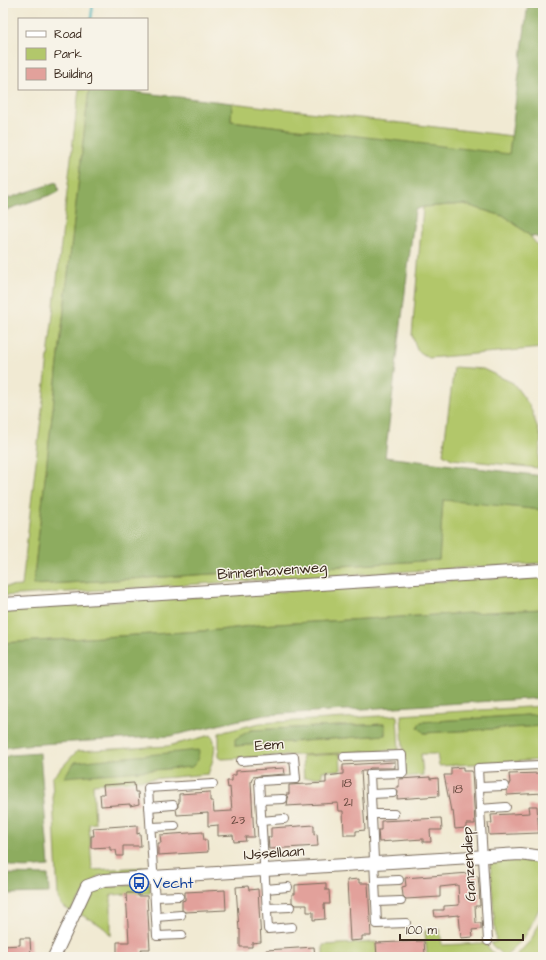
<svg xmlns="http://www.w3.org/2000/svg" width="546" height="960" font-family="'Architects Daughter',sans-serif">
<rect width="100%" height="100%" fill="#f7f3e8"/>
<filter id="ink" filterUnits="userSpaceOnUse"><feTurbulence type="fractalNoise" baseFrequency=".025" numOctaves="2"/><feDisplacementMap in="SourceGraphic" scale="8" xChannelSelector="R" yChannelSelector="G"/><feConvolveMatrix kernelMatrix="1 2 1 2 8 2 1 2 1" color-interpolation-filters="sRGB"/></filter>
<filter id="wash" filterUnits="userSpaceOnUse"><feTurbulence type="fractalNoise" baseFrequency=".012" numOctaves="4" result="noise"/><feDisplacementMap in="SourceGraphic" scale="16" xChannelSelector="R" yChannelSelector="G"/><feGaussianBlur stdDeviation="0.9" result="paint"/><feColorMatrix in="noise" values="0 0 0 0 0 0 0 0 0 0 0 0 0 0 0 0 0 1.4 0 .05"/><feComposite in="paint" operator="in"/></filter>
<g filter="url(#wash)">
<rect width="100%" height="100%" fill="#f1ead3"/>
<g fill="#b2c76b" stroke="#767844" fill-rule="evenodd">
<polygon points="79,89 89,89 33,585 439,560 443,499 543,510 543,563 3,596 3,587 22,586 30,513"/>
<polygon points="232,103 512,136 509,155 231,121"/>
<polygon points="464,204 506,217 530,236 543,252 543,348 429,358 417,350 412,335 423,207"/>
<polygon points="454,367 483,369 513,383 530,406 541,438 538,468 452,459 443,454"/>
<polygon points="543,575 543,609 259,625 219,630 3,643 3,609"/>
<polygon points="543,706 543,714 421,722 424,733 543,726 543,760 439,766 437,754 421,754 423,775 405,777 401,715"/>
<path d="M397 715 399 750 222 759 219 757V733L260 723ZM384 724 385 735 235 746 251 730Z"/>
<path d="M211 735C219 744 212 764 208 774L93 784 95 823 89 824 92 870 148 867V871L98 876 70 911 62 906 58 898 52 778 77 751 168 746ZM199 750 191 767 65 776Z"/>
<polygon points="340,754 341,770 322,771 322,777 304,778 302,756"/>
<polygon points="516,860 531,861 543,864 543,901 527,933 522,940 504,957 490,943 496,942 490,862"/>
<path d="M150 883V893L111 895V936C104 925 91 920 79 914L90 895 100 888Z"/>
<polygon points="543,916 543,951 540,957 515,957 531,940"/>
<polygon points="440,930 442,945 484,943 497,957 427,957 425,931"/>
<polygon points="376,942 378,957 323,957 323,945"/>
</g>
<g fill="#8dac5f" stroke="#646b3e">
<polygon points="528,3 543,3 543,238 530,236 506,217 464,204 423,207 415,210 385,457 543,476 543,510 443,500 439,560 33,585 89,89 108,89 232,103 231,121 509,154"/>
<polygon points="57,182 59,192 3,211 3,200"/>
<polygon points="543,609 543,698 264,715 235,721 171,736 24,745 3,748 3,643 219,630 259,625"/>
<polygon points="543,714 543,726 424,733 418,727 419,724 421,722"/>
<polygon points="385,724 385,735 235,746 235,739 251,730"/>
<polygon points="199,750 198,760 192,767 64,777 75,762"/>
<path d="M40 753 49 866C36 867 13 871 3 862V758L10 755Z"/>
<polygon points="3,874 48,875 49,893 3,894"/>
</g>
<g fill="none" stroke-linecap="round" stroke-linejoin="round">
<polyline stroke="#3fb0b9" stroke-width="2.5" points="91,19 93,3"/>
</g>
<g id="blocks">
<g fill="#e2a19b">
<polygon points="395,762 395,768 370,768 366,771 361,771 365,830 356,831 356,835 344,835 343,811 339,811 338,803 287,806 288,798 286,794 289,794 289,785 326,783 326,776 343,774 343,765"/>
<polygon points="463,767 463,771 472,771 475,824 466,824 466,828 455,829 453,810 451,811 444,775 451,775 451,768"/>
<polygon points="284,768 285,774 259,776 253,777 251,782 254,837 245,837 246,841 234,842 233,835 218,836 218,825 208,826 208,813 177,815 176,809 178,807 178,803 179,803 179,794 210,792 210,801 213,801 214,812 232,811 230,787 228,788 227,781 232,781 232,775 236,775 236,771"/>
<polygon points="540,773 541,781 543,781 543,793 507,795 507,790 509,786 509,783 510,783 509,774"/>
<polygon points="430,777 430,779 438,778 439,796 397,799 398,792 396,787 399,787 399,779"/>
<polygon points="134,783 135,792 138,792 139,804 130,806 130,804 101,806 100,794 104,794 103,785"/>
<polygon points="529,806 537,806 539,833 489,835 488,823 492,823 491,815 530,813"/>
<polygon points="441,818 442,830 430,830 431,842 423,842 423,839 379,842 378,830 381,830 381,821"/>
<polygon points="137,825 137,834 140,833 141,846 123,846 123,856 117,856 116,850 110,850 110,847 91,848 91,836 94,836 93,828"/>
<polygon points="314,825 314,835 317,834 318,846 269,849 268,837 271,837 271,828"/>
<polygon points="203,832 204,840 207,840 208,852 158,855 158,843 161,843 160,835"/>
<polygon points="469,873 469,877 478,876 479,887 480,906 475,906 476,923 481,923 481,929 472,930 473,937 461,938 459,915 435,917 434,910 444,910 444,906 459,905 458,885 440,887 440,897 406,899 403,896 402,887 406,886 405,878"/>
<polygon points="359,879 359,883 368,883 371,936 362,936 362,940 350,941 347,880"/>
<polygon points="326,883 326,890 329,890 330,904 324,904 325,919 313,920 313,912 307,912 307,905 295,905 292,902 292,894 295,894 295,885"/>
<polygon points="248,886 249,890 258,889 261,942 252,943 252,947 240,947 240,929 239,930 236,887"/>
<polygon points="225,890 226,910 185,912 182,910 182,901 185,900 185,892"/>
<polygon points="126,893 138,893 138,896 147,896 150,949 141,949 142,953 117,955 117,942 129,942"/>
<polygon points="20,938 30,938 31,957 22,957 21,953 3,954 3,946 20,945"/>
<polygon points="424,941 425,954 377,957 376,943"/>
<polygon points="314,947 315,957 267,957 266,950"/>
</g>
</g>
</g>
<g filter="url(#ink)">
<use href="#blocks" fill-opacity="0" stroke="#7b6d5d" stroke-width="1"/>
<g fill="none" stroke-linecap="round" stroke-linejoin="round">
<defs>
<g id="street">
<polyline points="344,757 402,755 403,773 370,774 377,924 406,923"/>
<polyline points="241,761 294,757 296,779 259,781 268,929 292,927"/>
<polyline points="479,787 504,786"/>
<polyline points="371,794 393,793"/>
<polyline points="260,800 283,799"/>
<polyline points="149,807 173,805"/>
<polyline points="506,807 480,809 478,768 539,765"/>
<polyline points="480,809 488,941"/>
<polyline points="372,814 394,814"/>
<polyline points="261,821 284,819"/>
<polyline points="151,827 175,826"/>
<polyline points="375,881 399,880"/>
<polyline points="266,889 288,887"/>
<polyline points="155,897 179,896"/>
<polyline points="376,902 401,901"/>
<polyline points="267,908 290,907"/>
<polyline points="156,917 181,915"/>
<polyline points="182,935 157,936 148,788 213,784"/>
</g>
<g id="secondary">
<polyline points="3,604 543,570"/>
<polyline points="54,957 87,886 104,880 520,854 543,857"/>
</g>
</defs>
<use href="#street" stroke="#7b6d5d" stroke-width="10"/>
<use href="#secondary" stroke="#7b6d5d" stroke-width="14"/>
<use href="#street" stroke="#fff" stroke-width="8"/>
<use href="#secondary" stroke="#fff" stroke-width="12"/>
</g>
</g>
<defs>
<symbol id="bus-ring" viewBox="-11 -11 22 22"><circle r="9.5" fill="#f7f3e8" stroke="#1a4fb4" stroke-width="1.5"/><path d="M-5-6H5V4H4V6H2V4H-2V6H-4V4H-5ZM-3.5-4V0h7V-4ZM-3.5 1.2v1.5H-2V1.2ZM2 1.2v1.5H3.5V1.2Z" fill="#1a4fb4"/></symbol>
</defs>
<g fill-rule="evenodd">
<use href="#bus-ring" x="128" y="872" width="22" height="22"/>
</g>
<g text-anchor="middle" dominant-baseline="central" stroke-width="3" stroke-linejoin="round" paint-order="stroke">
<g font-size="13" fill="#65483d">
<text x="347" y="783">18</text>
<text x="458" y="789">18</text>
<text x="348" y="802">21</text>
<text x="238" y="820">23</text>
</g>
<g font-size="15" fill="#3b2a1e" stroke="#f7f3e8">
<text transform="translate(272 571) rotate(-4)">Binnenhavenweg</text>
<text transform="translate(269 745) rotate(-4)">Eem</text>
<text transform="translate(274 853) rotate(-4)">IJssellaan</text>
<text transform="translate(469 864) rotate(-93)">Ganzendiep</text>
</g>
<g font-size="15" fill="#164399" stroke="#f7f3e8" text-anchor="start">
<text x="153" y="883">Vecht</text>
</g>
</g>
<rect width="546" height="960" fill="none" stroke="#f7f3e8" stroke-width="16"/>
<rect x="18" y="18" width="130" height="72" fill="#f7f3e8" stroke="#aca397"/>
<rect x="26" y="31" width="20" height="6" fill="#ffffff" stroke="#aca397"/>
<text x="54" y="38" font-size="12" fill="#3b2a1e">Road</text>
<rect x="26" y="48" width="20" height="12" fill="#b2c76b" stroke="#aca397"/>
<text x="54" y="58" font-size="12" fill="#3b2a1e">Park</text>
<rect x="26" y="68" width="20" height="12" fill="#e2a19b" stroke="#aca397"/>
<text x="54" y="78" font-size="12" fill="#3b2a1e">Building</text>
<path d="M400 934v6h123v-6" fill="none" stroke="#3b2a1e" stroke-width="2"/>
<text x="406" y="934" font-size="12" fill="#3b2a1e" stroke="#f7f3e8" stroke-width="3" paint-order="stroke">100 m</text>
</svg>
